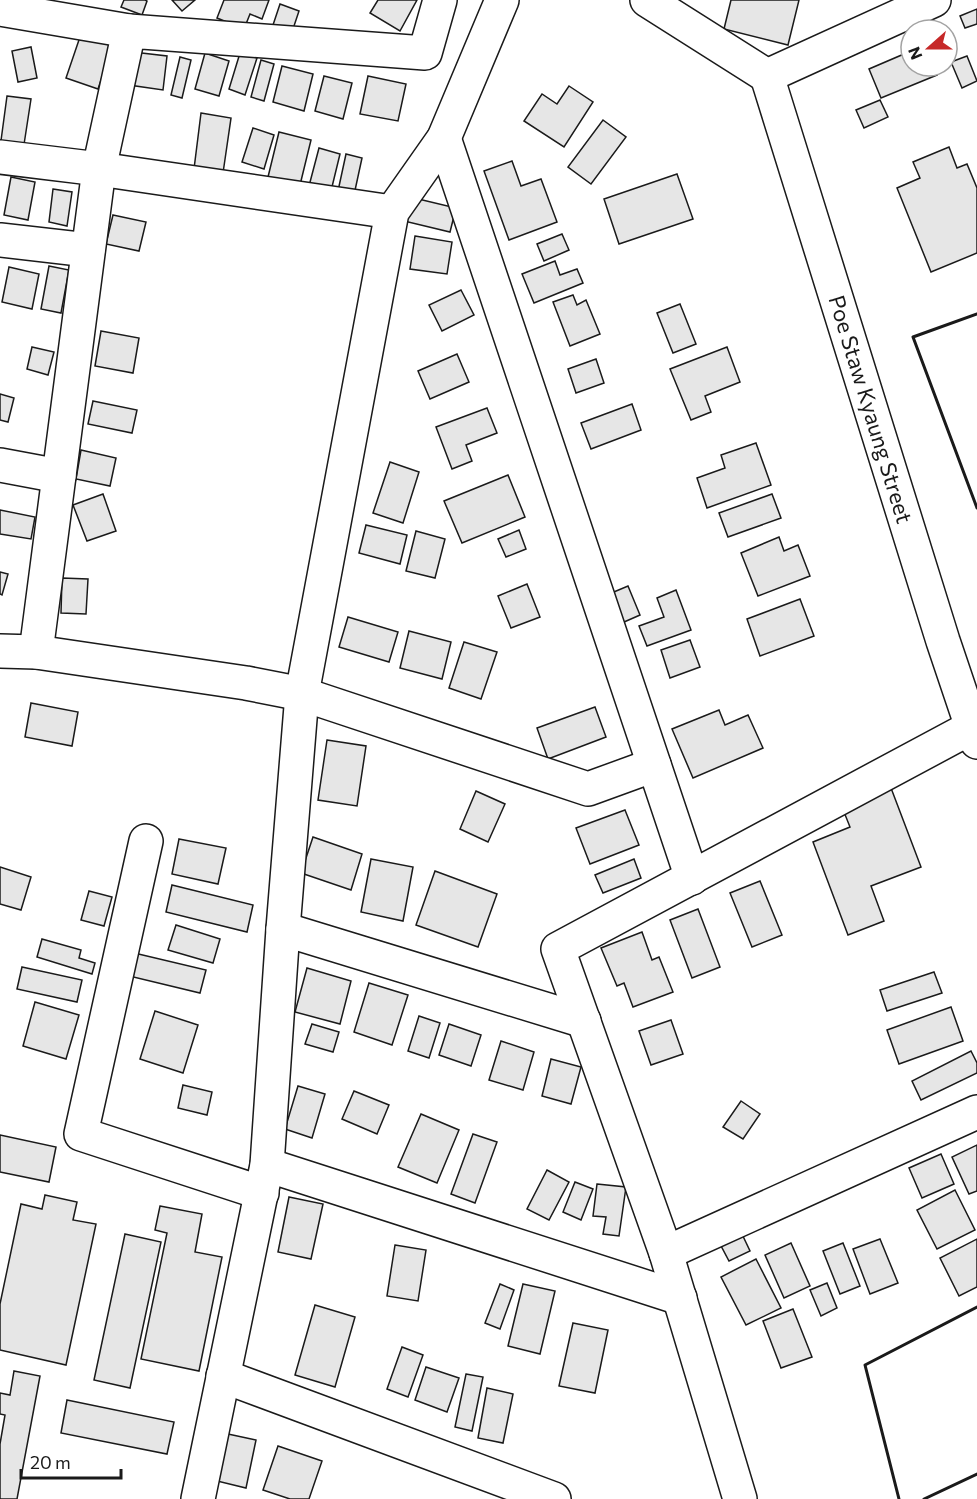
<svg xmlns="http://www.w3.org/2000/svg" width="977" height="1499" font-family="Commissioner,sans-serif">
<rect width="100%" height="100%" fill="#fff"/>
<g fill="#e6e6e6" stroke="#1a1a1a" stroke-width="1.5">
<polygon points="124,0 145,0 147,1 142,15 121,7"/>
<polygon points="172,0 195,0 182,11"/>
<polygon points="224,0 269,0 262,19 250,14 244,29 217,18"/>
<polygon points="378,0 417,0 400,31 370,13"/>
<polygon points="731,0 799,0 788,45 724,29"/>
<polygon points="280,4 299,11 292,32 273,25"/>
<polygon points="977,9 977,24 965,28 960,16"/>
<polygon points="81,34 113,45 98,89 66,78"/>
<polygon points="31,47 37,78 18,82 12,51"/>
<polygon points="911,51 911,66 933,66 937,75 881,98 869,69"/>
<polygon points="133,52 167,56 163,90 129,85"/>
<polygon points="205,53 229,61 219,96 195,89"/>
<polygon points="240,53 257,58 245,95 229,89"/>
<polygon points="967,56 977,81 962,88 951,62"/>
<polygon points="180,57 191,60 182,98 171,95"/>
<polygon points="261,60 274,64 264,101 251,97"/>
<polygon points="282,66 313,74 304,111 273,102"/>
<polygon points="324,76 352,83 343,119 315,111"/>
<polygon points="368,76 406,84 398,121 360,114"/>
<polygon points="569,86 593,102 564,147 524,121 542,94 557,104"/>
<polygon points="7,96 31,99 23,151 0,148"/>
<polygon points="880,100 888,117 864,128 856,110"/>
<polygon points="201,113 231,118 223,173 194,169"/>
<polygon points="603,120 626,137 591,184 568,167"/>
<polygon points="253,128 274,135 264,169 242,162"/>
<polygon points="279,132 311,140 300,185 268,177"/>
<polygon points="949,147 957,168 967,164 977,188 977,253 931,272 897,188 920,178 913,162"/>
<polygon points="319,148 340,154 331,191 309,186"/>
<polygon points="346,154 362,158 354,195 338,191"/>
<polygon points="512,161 521,186 541,179 557,222 509,240 484,171"/>
<polygon points="677,174 693,219 619,244 604,199"/>
<polygon points="11,177 35,182 28,220 4,215"/>
<polygon points="53,189 72,192 67,226 49,222"/>
<polygon points="410,197 456,208 450,232 404,221"/>
<polygon points="113,215 146,222 139,251 106,244"/>
<polygon points="562,234 569,250 544,261 537,244"/>
<polygon points="415,236 452,242 447,274 410,269"/>
<polygon points="555,261 560,275 577,269 583,283 534,303 522,274"/>
<polygon points="49,266 69,270 61,313 41,309"/>
<polygon points="9,267 39,274 32,309 2,302"/>
<polygon points="461,290 474,315 442,331 429,305"/>
<polygon points="573,295 577,305 586,300 600,334 570,346 553,302"/>
<polygon points="680,304 696,344 673,353 657,313"/>
<polygon points="101,331 139,338 133,373 95,366"/>
<polygon points="32,347 54,352 48,375 27,369"/>
<polygon points="727,347 740,382 705,396 711,412 691,420 670,369"/>
<polygon points="457,354 469,382 430,399 418,371"/>
<polygon points="596,359 604,383 576,393 568,369"/>
<polygon points="0,394 14,398 8,422 0,420"/>
<polygon points="93,401 137,410 132,433 88,424"/>
<polygon points="632,404 641,430 591,449 581,423"/>
<polygon points="487,408 497,433 466,445 472,461 452,469 436,427"/>
<polygon points="756,443 771,485 707,508 697,478 725,468 721,455"/>
<polygon points="81,450 116,458 110,486 76,479"/>
<polygon points="390,462 419,472 403,523 373,513"/>
<polygon points="508,475 525,517 462,543 444,501"/>
<polygon points="103,494 116,531 87,541 73,505"/>
<polygon points="772,494 781,518 728,537 719,513"/>
<polygon points="0,510 35,517 31,539 0,534"/>
<polygon points="366,525 407,535 400,564 359,553"/>
<polygon points="519,530 526,549 506,557 498,539"/>
<polygon points="416,531 445,539 435,578 406,571"/>
<polygon points="779,537 784,551 798,545 810,576 758,596 741,553"/>
<polygon points="0,572 8,574 2,595 0,594"/>
<polygon points="62,578 88,579 86,614 61,613"/>
<polygon points="527,584 540,617 511,628 498,596"/>
<polygon points="628,586 640,615 615,626 602,597"/>
<polygon points="676,590 691,630 647,646 639,626 664,617 657,598"/>
<polygon points="800,599 814,636 760,656 747,619"/>
<polygon points="348,617 398,632 389,662 339,647"/>
<polygon points="409,631 451,642 442,679 400,668"/>
<polygon points="690,640 700,667 670,678 661,650"/>
<polygon points="464,642 497,652 481,699 449,688"/>
<polygon points="31,703 78,712 72,746 25,737"/>
<polygon points="595,707 606,737 548,759 537,728"/>
<polygon points="719,710 725,725 748,715 763,748 693,778 672,729"/>
<polygon points="327,740 366,746 357,806 318,800"/>
<polygon points="891,788 921,867 871,886 884,921 848,935 813,842 850,827 842,807"/>
<polygon points="476,791 505,804 488,842 460,829"/>
<polygon points="625,810 639,845 590,864 576,828"/>
<polygon points="313,837 362,854 351,890 301,873"/>
<polygon points="179,839 226,848 218,884 172,874"/>
<polygon points="371,859 413,867 403,921 361,912"/>
<polygon points="634,859 641,878 603,893 595,875"/>
<polygon points="0,867 31,877 21,910 0,904"/>
<polygon points="435,871 497,894 478,947 416,925"/>
<polygon points="760,881 782,935 752,947 730,893"/>
<polygon points="172,885 253,905 247,932 166,912"/>
<polygon points="89,891 112,897 104,926 81,920"/>
<polygon points="698,909 720,967 692,978 670,920"/>
<polygon points="176,925 220,939 213,963 168,950"/>
<polygon points="642,932 652,960 659,957 673,992 633,1007 624,983 617,986 601,948"/>
<polygon points="42,939 81,950 79,958 95,963 92,974 37,957"/>
<polygon points="130,952 206,970 200,993 125,975"/>
<polygon points="22,967 82,980 77,1002 17,989"/>
<polygon points="307,968 351,981 340,1024 295,1012"/>
<polygon points="934,972 942,993 887,1011 880,990"/>
<polygon points="369,983 408,995 392,1045 354,1032"/>
<polygon points="35,1002 79,1015 66,1059 23,1046"/>
<polygon points="951,1007 963,1041 899,1064 887,1030"/>
<polygon points="155,1011 198,1025 183,1073 140,1059"/>
<polygon points="419,1016 440,1023 429,1058 408,1051"/>
<polygon points="671,1020 683,1054 651,1065 639,1031"/>
<polygon points="312,1024 339,1032 333,1052 305,1044"/>
<polygon points="449,1024 481,1035 471,1066 439,1055"/>
<polygon points="501,1041 534,1052 523,1090 489,1080"/>
<polygon points="971,1051 977,1063 977,1073 921,1100 912,1081"/>
<polygon points="551,1059 581,1067 571,1104 542,1096"/>
<polygon points="183,1085 212,1092 207,1115 178,1108"/>
<polygon points="298,1086 325,1094 312,1138 285,1129"/>
<polygon points="354,1091 389,1105 377,1134 342,1119"/>
<polygon points="741,1101 760,1114 743,1139 723,1127"/>
<polygon points="421,1114 459,1130 437,1183 398,1167"/>
<polygon points="473,1134 497,1142 475,1203 451,1194"/>
<polygon points="0,1135 56,1147 49,1182 0,1172"/>
<polygon points="977,1145 977,1191 969,1194 952,1157"/>
<polygon points="941,1154 954,1184 922,1198 909,1168"/>
<polygon points="547,1170 569,1182 549,1220 527,1209"/>
<polygon points="575,1182 593,1189 581,1220 563,1212"/>
<polygon points="597,1184 626,1187 619,1236 603,1234 606,1217 593,1216"/>
<polygon points="955,1190 975,1230 937,1249 917,1210"/>
<polygon points="45,1195 77,1202 73,1220 96,1224 66,1365 0,1350 0,1304 21,1204 42,1209"/>
<polygon points="289,1197 323,1204 311,1259 278,1252"/>
<polygon points="160,1206 202,1214 195,1252 222,1257 199,1371 141,1359 167,1233 155,1230"/>
<polygon points="741,1232 750,1251 729,1261 719,1242"/>
<polygon points="125,1234 161,1242 130,1388 94,1380"/>
<polygon points="880,1239 898,1283 870,1294 853,1249"/>
<polygon points="977,1239 977,1287 959,1296 940,1258"/>
<polygon points="791,1243 810,1286 784,1298 765,1255"/>
<polygon points="843,1243 860,1286 840,1294 823,1251"/>
<polygon points="395,1245 426,1250 418,1301 387,1296"/>
<polygon points="756,1259 781,1308 746,1325 721,1277"/>
<polygon points="827,1283 837,1308 821,1316 810,1290"/>
<polygon points="500,1284 514,1290 500,1329 485,1323"/>
<polygon points="523,1284 555,1291 540,1354 508,1346"/>
<polygon points="315,1305 355,1317 335,1387 295,1375"/>
<polygon points="793,1309 812,1357 781,1368 763,1321"/>
<polygon points="573,1323 608,1330 595,1393 559,1386"/>
<polygon points="402,1347 423,1355 408,1397 387,1389"/>
<polygon points="426,1367 459,1378 447,1412 415,1400"/>
<polygon points="14,1371 40,1376 17,1499 0,1499 0,1444 5,1415 0,1414 0,1393 10,1395"/>
<polygon points="466,1374 483,1377 472,1431 455,1427"/>
<polygon points="487,1388 513,1394 503,1443 478,1438"/>
<polygon points="67,1400 174,1422 167,1454 61,1433"/>
<polygon points="228,1434 256,1440 246,1488 217,1481"/>
<polygon points="278,1446 322,1461 309,1499 290,1499 263,1490"/>
</g>
<g fill="none" stroke-linecap="round" stroke-linejoin="round">
<defs>
<g id="minor">
<polyline points="647,0 767,76 934,0"/>
<polyline points="0,9 129,31"/>
<polyline points="767,76 943,641 977,742"/>
<polyline points="444,138 692,878"/>
<polyline points="0,157 99,169 392,212"/>
<polyline points="0,240 88,250"/>
<polyline points="0,465 59,476"/>
<polyline points="0,651 36,652 246,683 302,694 588,789 654,765"/>
<polyline points="36,652 99,169 129,31 425,53 440,0"/>
<polyline points="146,841 81,1134 262,1193"/>
<polyline points="283,929 584,1021"/>
<polyline points="267,1165 680,1298"/>
<polyline points="666,1253 977,1112"/>
<polyline points="223,1376 554,1499"/>
<polyline points="198,1499 267,1165 283,929 302,694 392,212 444,138 502,0"/>
<polyline points="740,1499 666,1253 558,949 972,727"/>
</g>
</defs>
<use href="#minor" stroke="#1a1a1a" stroke-width="36"/>
<use href="#minor" stroke="#fff" stroke-width="33"/>
<g stroke="#1a1a1a" stroke-width="3">
<polyline points="977,314 913,337 977,508"/>
<polyline points="899,1499 865,1365 977,1307"/>
<polyline points="924,1499 977,1474"/>
</g>
</g>
<g text-anchor="middle" dominant-baseline="central" stroke-width="4.5" stroke-linejoin="round" paint-order="stroke">
<g font-size="22" fill="#1a1a1a" stroke="#fff">
<text transform="translate(871 409) rotate(73)">Poe Staw Kyaung Street</text>
</g>
</g>
<g transform="translate(929 48) rotate(249)"><circle r="28" fill="#ffffff" stroke="#a3a3a3" stroke-width="1.5"/>
<path d="M0-4.5L10 22L0 15L-10 22Z" fill="#c62828"/>
<text y="-9" font-size="16" font-weight="bold" text-anchor="middle" fill="#1a1a1a">N</text>
</g>
<path d="M21 1469v9h100v-9" fill="none" stroke="#1a1a1a" stroke-width="3"/>
<text x="30" y="1469" font-size="18" fill="#1a1a1a" stroke="#ffffff" stroke-width="4.5" paint-order="stroke">20 m</text>
</svg>
